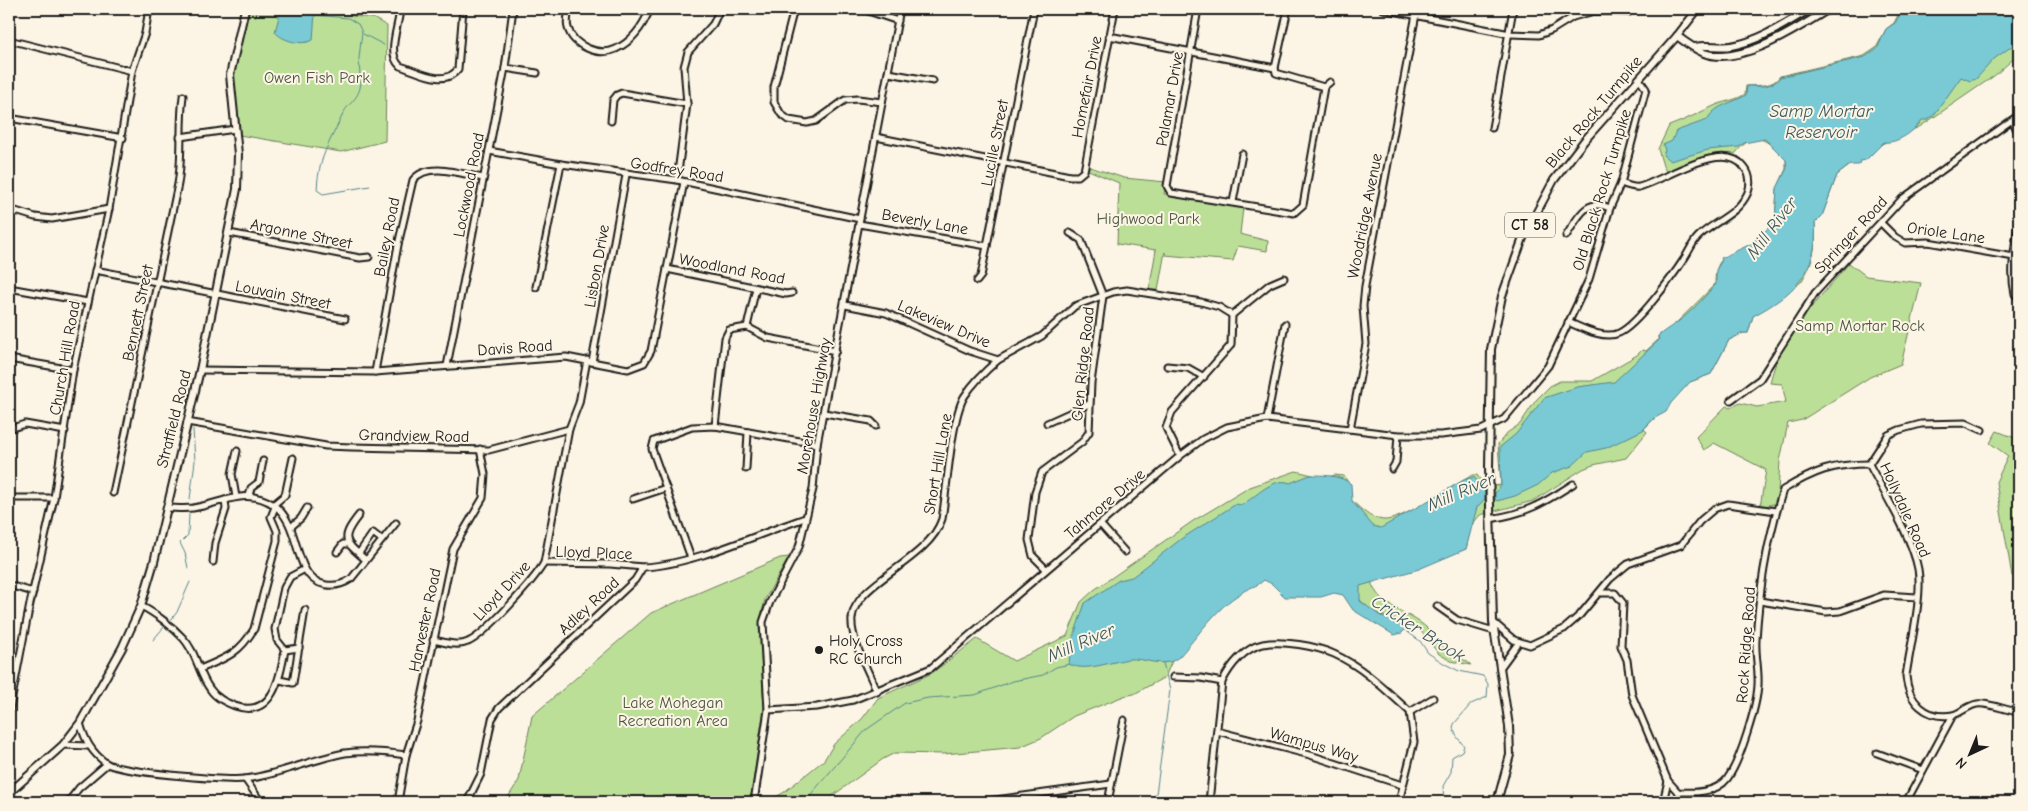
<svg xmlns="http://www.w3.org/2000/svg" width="2028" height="811" font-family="'Comic Neue',sans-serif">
<rect width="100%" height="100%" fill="#fcf5e5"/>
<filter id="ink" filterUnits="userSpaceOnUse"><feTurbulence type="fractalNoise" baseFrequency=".02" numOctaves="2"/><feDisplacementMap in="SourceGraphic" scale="10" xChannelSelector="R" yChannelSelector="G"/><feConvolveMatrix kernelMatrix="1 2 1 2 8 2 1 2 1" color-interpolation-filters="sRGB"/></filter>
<g filter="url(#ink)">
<g fill="#bcdf98" stroke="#6c7e5a">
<polygon points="248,9 349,9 352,16 373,18 387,26 385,141 341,152 239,135 232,83"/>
<path d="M1901 9H2019V54L1994 76 1921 126 1873 148 1837 175 1822 216 1815 223C1817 245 1813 264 1801 282L1753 316 1748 333H1743L1729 340 1711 374 1690 382 1644 429 1647 432 1626 458 1593 465 1583 469 1533 501 1480 515 1471 526 1466 549 1452 554H1437L1370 575C1372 605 1409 611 1427 628 1435 635 1440 645 1448 652 1454 658 1465 658 1471 665L1451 661 1439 654 1419 629 1373 612 1345 586 1259 568 1175 654 1165 677 1134 694 1124 696 1074 716 1041 738 1020 747 944 754 895 753 883 759 824 802H766L783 793 824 760 834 744 862 719 878 698 932 673 977 639 1014 661 1067 636 1081 602 1094 590 1193 521 1250 487 1296 471 1325 478 1335 475 1344 476 1349 484 1348 497C1359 507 1368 518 1383 520 1401 522 1454 484 1473 475H1477L1485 487 1501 485 1498 444 1507 433 1520 424 1536 400 1550 386 1560 381H1592L1637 355 1642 350 1646 351 1658 340V336C1662 332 1668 331 1671 328 1686 313 1701 299 1715 284 1715 252 1730 258 1751 244 1760 238 1767 229 1775 221L1777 189 1786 169V160C1767 140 1756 127 1735 154 1712 151 1688 164 1667 173L1663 166 1658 149 1669 126C1686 120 1700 112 1716 105 1725 101 1737 100 1745 94L1746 86C1759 85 1773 87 1780 76L1864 56 1876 48 1886 29 1894 23Z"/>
<polygon points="1087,166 1124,178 1166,182 1164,194 1243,208 1240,234 1268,241 1267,251 1238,246 1233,261 1165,255 1165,252 1158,290 1149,290 1156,250 1117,244 1119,183 1086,169"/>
<path d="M1849 263 1866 276 1921 283 1901 364 1870 377 1802 420 1788 423 1780 461 1778 492 1774 504 1760 507 1766 470 1714 443 1704 450 1696 437 1726 406 1730 408 1740 403 1757 407 1786 402 1782 384 1770 383C1780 335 1819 300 1849 263Z"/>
<polygon points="2019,429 2019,577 2012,576 1996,482 2008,456 1990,443 1997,431 2015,438"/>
<polygon points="789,557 765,599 759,625 764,708 750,802 505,802 519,780 532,716 651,613 780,558"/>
</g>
<g fill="#7acad6" stroke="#54848c">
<path d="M281 9 315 12 313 40C302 46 283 41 275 32Z"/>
<path d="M1903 9H2019V41L1994 59 1976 79 1970 81 1961 77 1934 115 1927 120H1922C1915 131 1897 144 1884 142L1866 160 1860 161 1859 165H1850L1837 175 1822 216 1815 223C1819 271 1793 295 1753 316L1748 333H1743L1729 340 1711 374 1690 382 1671 403 1666 412 1653 419 1643 430 1606 448 1587 452 1572 466 1552 473 1538 485 1515 496 1497 501 1495 499V493L1501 486 1500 447 1516 434 1544 398 1577 387 1614 382 1659 340 1658 336C1666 329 1676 324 1684 317 1696 307 1706 295 1716 284V270L1722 260 1721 258 1751 244 1775 222 1777 188 1787 168 1786 160 1765 139 1744 143 1739 147 1708 150 1670 161 1663 155 1665 150 1663 145 1672 141 1676 131 1707 120C1715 104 1732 104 1746 95L1747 86C1759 86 1773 88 1780 77L1865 57 1877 49 1886 29 1895 23Z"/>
<path d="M1310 475C1323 475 1341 475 1351 484L1352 501 1373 526 1381 528 1464 480 1474 477 1485 492V499L1477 507 1466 549 1419 569 1360 586V601L1379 615 1406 628 1402 633 1394 635 1353 610 1343 595 1334 593 1321 597H1285L1272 584 1264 580C1257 587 1249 587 1241 593 1216 608 1198 636 1179 657 1176 659 1172 662 1169 662 1154 665 1143 658 1130 659 1112 661 1085 673 1069 664L1071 644 1085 603 1119 580 1132 577 1140 571 1181 539 1236 504 1242 505C1255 497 1274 476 1290 483Z"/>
</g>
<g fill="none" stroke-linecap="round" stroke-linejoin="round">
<g stroke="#54848c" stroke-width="1">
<polyline points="315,15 348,18 358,24 362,32 359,58 360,77"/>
<polyline points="255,17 258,9"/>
<polyline points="363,34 384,45"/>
<path d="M361 81C360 100 349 101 343 114 330 142 318 158 317 190L323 194 370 186"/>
<polyline points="190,499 195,461 193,429"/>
<polyline points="188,568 185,553 180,543 188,535 189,514"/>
<polyline points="171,620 177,612 190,582"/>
<polyline points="1405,630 1420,641 1428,653 1445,664 1459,671 1483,676 1488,684 1487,697 1471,704 1454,724 1453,728 1457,737 1464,746 1462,751 1452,757 1451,772 1443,786 1444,802"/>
<polyline points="153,640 164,627"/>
<polyline points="808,802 812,793 866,730 905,703 928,698 975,695 1013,681 1043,675 1056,667 1070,664"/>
<polyline points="1155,802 1170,690 1163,663"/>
</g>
<defs>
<g id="minor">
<path d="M400 9C399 26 386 53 400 66 417 71 445 88 458 69L463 9"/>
<path d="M569 9C568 15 566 22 568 28 573 46 599 57 616 49 633 41 643 26 650 9"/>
<polyline points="794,9 774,87 774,102 781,114 789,120 807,123 816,121 845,100 858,99 882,102"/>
<polyline points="862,9 898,21"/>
<polyline points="1198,9 1167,186 1171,193 1294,213 1303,205 1324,87 1330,82"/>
<polyline points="1288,9 1275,68 1276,73 1324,87"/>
<polyline points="1383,9 1510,34 1539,35 1552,30 1573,17 1594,11 1629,12"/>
<polyline points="1109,36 1275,68"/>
<polyline points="9,40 132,71"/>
<polyline points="505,68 537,73"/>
<polyline points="889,73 933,81"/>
<polyline points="9,118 123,138"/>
<polyline points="2012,120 2019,134"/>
<polyline points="611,121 613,100 617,95 622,93 687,104"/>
<polyline points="1492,128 1513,9"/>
<polyline points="180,137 235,129"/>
<polyline points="876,137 1070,176 1078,176 1084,171 1115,9"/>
<polyline points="489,151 561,164 677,180 860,219"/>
<polyline points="677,180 687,104 684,67 688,52 713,24 720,9"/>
<polyline points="1233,202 1242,154"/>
<polyline points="9,209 35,217 52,219 109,209"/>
<path d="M2019 219C2016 243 2009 270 2015 294L2019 298"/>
<polyline points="1881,223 1895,237 1905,243 1928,242 2014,257"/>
<polyline points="859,224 987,246"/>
<polyline points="229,233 360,258 369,257"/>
<path d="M1566 236C1578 218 1585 197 1610 208"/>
<polyline points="667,269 786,294 792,293"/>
<polyline points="95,270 345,319"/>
<polyline points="977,281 981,276 1034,9"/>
<polyline points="536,287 561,164"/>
<polyline points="9,288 88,302"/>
<polyline points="845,305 886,313 970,351 998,360 1042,336 1075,306 1113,292 1127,290 1201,302 1219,307 1232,315"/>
<polyline points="1232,315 1270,284 1284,278"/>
<path d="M1568 322C1582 328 1604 340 1619 333 1637 325 1673 276 1684 259 1689 252 1692 243 1698 237 1712 223 1735 215 1745 198 1751 189 1752 176 1744 167 1723 139 1665 180 1639 187 1634 188 1626 185 1621 183"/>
<polyline points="747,327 756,288"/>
<polyline points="9,359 73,370"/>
<polyline points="592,362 626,175"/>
<polyline points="447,366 505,68 513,9"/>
<polyline points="1167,366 1188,368 1204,377"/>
<polyline points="200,370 375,372 566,357 628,369 644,363 651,351 684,182"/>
<path d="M375 372 398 245 413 180C428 161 462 174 483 178"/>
<polyline points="1731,400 1760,379 1815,293 1902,199 2019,115"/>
<polyline points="824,413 871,421 876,426"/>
<polyline points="1267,419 1285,324"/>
<polyline points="187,422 326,446 352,447 489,450 569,429"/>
<polyline points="1047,423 1089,404"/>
<polyline points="715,426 725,338 729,330 747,327 768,338 836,351"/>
<polyline points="9,429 25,424 65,431"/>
<polyline points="1350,429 1366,344 1363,306 1365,286 1417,9"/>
<path d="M1982 430 1966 423 1921 424 1899 430 1888 435 1869 464C1884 493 1912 537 1918 569 1923 596 1910 647 1906 676 1908 701 1926 720 1953 715 1961 713 1969 705 1977 704 1987 702 2008 711 2019 712"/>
<polyline points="1180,456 1166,428 1172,412 1231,345 1232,315"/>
<polyline points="746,469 748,432"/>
<polyline points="1392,469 1396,462 1398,435"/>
<path d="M113 493 178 184C183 155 179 126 183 96"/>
<polyline points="249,496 251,488 259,482 263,461"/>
<polyline points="236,497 232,474 237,451"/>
<polyline points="9,498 54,498"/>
<polyline points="633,499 666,488"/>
<polyline points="273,505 285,495 293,458"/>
<path d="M166 508C175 508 184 509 193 508 221 504 247 486 274 505 295 521 294 548 305 569 315 588 336 589 351 579L396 523"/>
<path d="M359 515C340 539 344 541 366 560"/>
<path d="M1490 519C1527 513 1542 504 1573 484"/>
<polyline points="1101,525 1125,552"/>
<polyline points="291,527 301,518 307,508"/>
<polyline points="337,552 343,544 347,544"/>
<polyline points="359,553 373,533 382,540"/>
<polyline points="691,558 652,449 654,441 692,427 715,426 817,444"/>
<polyline points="213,562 215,543 226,509 225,500"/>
<polyline points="544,563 610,564 643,567"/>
<polyline points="1046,569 1033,556 1029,540 1035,492 1042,472 1082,442 1089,432 1091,383 1103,296 1081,240 1070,233"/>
<polyline points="9,585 33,592"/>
<path d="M1600 593H1615L1623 603 1621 646 1627 660 1632 695 1668 781 1678 792C1694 793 1716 793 1727 779 1740 762 1757 706 1758 685 1759 670 1755 655 1756 640 1759 590 1768 537 1783 490 1814 471 1833 464 1869 464"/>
<polyline points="1760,601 1826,612 1840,611 1884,595 1917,597"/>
<path d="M141 606C155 613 172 626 183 638 197 653 198 673 210 689 216 698 225 702 235 706 273 719 280 677 285 650L277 640 275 629 284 588 290 577 305 569"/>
<polyline points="1437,606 1457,620 1494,631"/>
<polyline points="1493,622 1514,640 1530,645 1564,629 1580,615 1610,579 1628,564 1681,545 1700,521 1714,509 1728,504 1776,511"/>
<path d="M433 640C445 642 457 647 468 642 485 635 534 580 544 563L569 429 579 403 587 360"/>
<polyline points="285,650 299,648"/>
<polyline points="1500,668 1519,642"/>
<path d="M200 669C226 658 239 654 254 629L277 541V531L271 517 275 507"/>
<polyline points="1173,677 1201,678 1222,682"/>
<polyline points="280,680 293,683 305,610"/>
<path d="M877 692C870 674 850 639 852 619 854 582 928 562 942 519 947 490 951 420 964 397 973 383 985 371 998 360"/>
<polyline points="768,710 817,707 853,700 931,668 1180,456 1203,439 1227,427 1267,419 1398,435 1441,435 1481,430 1504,419 1548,366 1589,279 1610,208 1621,183 1646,89 1639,79"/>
<polyline points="1410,712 1433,698"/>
<polyline points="9,713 30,604 54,498 73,370 109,209 132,71 145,33 149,9"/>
<path d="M80 723C85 740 91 752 106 763 118 772 227 781 245 779 279 775 312 759 345 753 366 750 385 752 406 755"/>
<polyline points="1217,731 1310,755 1402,785"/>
<polyline points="63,745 88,746"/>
<polyline points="1877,753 1923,770"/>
<polyline points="245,779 261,802"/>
<polyline points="68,802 79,788 107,764"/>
<polyline points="398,802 406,755 417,721 453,549 483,498 485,474 480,449"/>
<path d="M467 802 481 774 492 719 499 708 635 580 643 567C692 565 758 534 805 518"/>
<polyline points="754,802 768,710 763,622 770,602 799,547 813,489 817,444 900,9"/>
<polyline points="980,802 1111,784"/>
<polyline points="1108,802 1124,720"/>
<path d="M1209 802 1222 682C1230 666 1244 648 1263 644 1282 640 1316 646 1334 654 1363 667 1387 691 1410 712L1414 742 1399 802"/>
<polyline points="1663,802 1668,781"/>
<polyline points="1906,802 1953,715"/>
</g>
<g id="major">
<path d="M1677 36C1685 42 1695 49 1704 53 1741 67 1799 27 1829 9"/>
<path d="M1695 47C1707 44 1719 48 1731 46 1760 41 1785 24 1810 9"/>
<polyline points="9,793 63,745 80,723 122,648 141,606 154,562 200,370 237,189 238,154 230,75 245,9"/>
<polyline points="1497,802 1510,755 1509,726 1493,622 1489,467 1491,349 1502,296 1523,238 1554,180 1584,141 1677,36 1698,9"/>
</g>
</defs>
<use href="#minor" stroke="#1c1c1c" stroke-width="9"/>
<use href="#major" stroke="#1c1c1c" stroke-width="10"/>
<use href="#minor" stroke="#fcf5e5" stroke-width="5"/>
<use href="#major" stroke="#fcf5e5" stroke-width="6"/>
</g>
</g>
<circle fill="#1c1c1c" stroke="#fcf5e5" stroke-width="2" cx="819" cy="650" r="5"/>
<g text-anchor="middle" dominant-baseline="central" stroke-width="4" stroke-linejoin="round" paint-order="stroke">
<rect fill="#fcf5e5" stroke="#5f5d58" stroke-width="1" x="1505" y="212.5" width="50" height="25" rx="4"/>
<g font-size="15" font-weight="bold" fill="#1c1c1c">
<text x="1530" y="225">CT 58</text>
</g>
<g font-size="16" fill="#4c5641" stroke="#fcf5e5">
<text x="317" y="78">Owen Fish Park</text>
<text x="1148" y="219">Highwood Park</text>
<text x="1860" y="326">Samp Mortar Rock</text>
<text x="673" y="703">Lake Mohegan<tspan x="673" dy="18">Recreation Area</tspan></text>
</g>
<g font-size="16" fill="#1c1c1c" stroke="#fcf5e5">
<text transform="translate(1087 87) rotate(-79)">Homefair Drive</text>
<text transform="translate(1170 99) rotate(-80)">Palamar Drive</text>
<text transform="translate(1594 112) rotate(-50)">Black Rock Turnpike</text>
<text transform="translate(995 143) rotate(-79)">Lucille Street</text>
<text transform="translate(677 170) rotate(9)">Godfrey Road</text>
<text transform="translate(469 185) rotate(-79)">Lockwood Road</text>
<text transform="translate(1602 190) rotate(-73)">Old Black Rock Turnpike</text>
<text transform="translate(1365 216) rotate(-79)">Woodridge Avenue</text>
<text transform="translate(925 222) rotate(10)">Beverly Lane</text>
<text transform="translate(1946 233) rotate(8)">Oriole Lane</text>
<text transform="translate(301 234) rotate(11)">Argonne Street</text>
<text transform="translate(1851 235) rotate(-47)">Springer Road</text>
<text transform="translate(387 237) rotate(-79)">Bailey Road</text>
<text transform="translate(597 266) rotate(-80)">Lisbon Drive</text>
<text transform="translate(732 269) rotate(11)">Woodland Road</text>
<text transform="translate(283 295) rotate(11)">Louvain Street</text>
<text transform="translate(138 313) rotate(-78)">Bennett Street</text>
<text transform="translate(944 324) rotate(23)">Lakeview Drive</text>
<text transform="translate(515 348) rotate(-4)">Davis Road</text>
<text transform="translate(65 358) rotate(-80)">Church Hill Road</text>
<text transform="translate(1083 364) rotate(-84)">Glen Ridge Road</text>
<text transform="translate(814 406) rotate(-80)">Morehouse Highway</text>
<text transform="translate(174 419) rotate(-76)">Stratfield Road</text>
<text transform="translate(414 436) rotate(1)">Grandview Road</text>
<text transform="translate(938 464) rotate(-80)">Short Hill Lane</text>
<text transform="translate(1105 504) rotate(-40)">Tahmore Drive</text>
<text transform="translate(1905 510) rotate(66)">Hollydale Road</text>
<text transform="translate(594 553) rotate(2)">Lloyd Place</text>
<text transform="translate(502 591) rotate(-47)">Lloyd Drive</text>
<text transform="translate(589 606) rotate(-43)">Adley Road</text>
<text transform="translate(425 620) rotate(-78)">Harvester Road</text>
<text transform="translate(1746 645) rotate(-86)">Rock Ridge Road</text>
<text transform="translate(1314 745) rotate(16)">Wampus Way</text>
</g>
<g font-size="16" fill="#1c1c1c" stroke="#fcf5e5" text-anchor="start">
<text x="829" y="641">Holy Cross<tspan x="829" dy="18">RC Church</tspan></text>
</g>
<g font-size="18" font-style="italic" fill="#3d595d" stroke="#fcf5e5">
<text x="1821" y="111">Samp Mortar<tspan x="1821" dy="21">Reservoir</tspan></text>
<text transform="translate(1772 228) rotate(-53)">Mill River</text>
<text transform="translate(1461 492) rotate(-23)">Mill River</text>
<text transform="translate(1418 629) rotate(33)">Cricker Brook</text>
<text transform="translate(1081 643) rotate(-23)">Mill River</text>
</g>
</g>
<rect width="2028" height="811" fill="none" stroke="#fcf5e5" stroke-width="30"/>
<rect x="15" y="15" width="1998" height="781" fill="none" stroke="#1c1c1c" stroke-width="2" filter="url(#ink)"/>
<g transform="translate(1970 754) rotate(224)" stroke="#fcf5e5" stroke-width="4" paint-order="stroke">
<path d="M0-4L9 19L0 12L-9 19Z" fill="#1c1c1c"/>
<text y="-8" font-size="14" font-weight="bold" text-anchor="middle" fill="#1c1c1c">N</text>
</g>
</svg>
